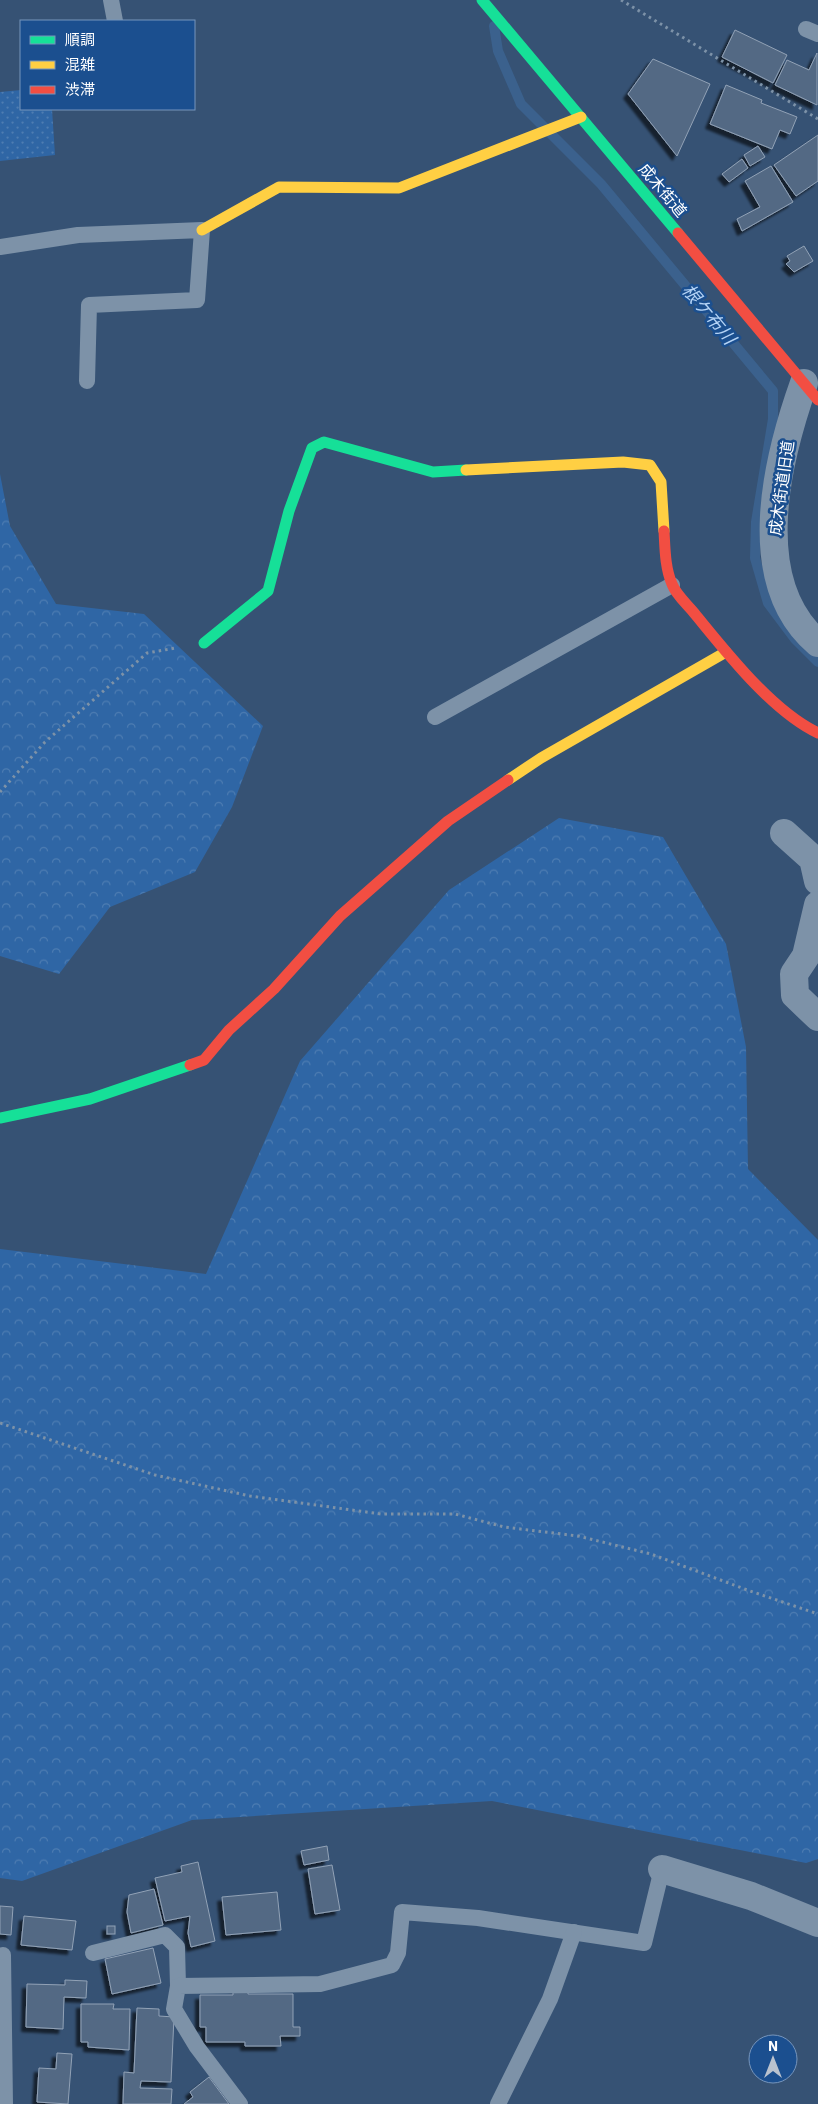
<svg xmlns="http://www.w3.org/2000/svg" width="818" height="2104" font-family="'IBM Plex Sans','Noto Sans JP',sans-serif">
<defs>
<pattern id="forest-crowns" width="20" height="18" patternUnits="userSpaceOnUse" patternTransform="scale(1.25)"><rect width="20" height="18" fill="#2f66a5"/><path d="M2 6a3 3 0 1 1 6 0M12 15a3 3 0 1 1 6 0" fill="none" stroke="#4e7db2"/></pattern>
<pattern id="park-dots" width="8" height="8" patternUnits="userSpaceOnUse" patternTransform="scale(1.25)"><rect width="8" height="8" fill="#2f66a5"/><path d="M2 2h.1M6 6h.1" fill="none" stroke="#4e7db2" stroke-width="1.8" stroke-linecap="round"/></pattern>
<filter id="shadow"><feDropShadow dx="-4.5" dy="4.5" stdDeviation="1" flood-color="#0009"/></filter>
</defs>
<rect width="100%" height="100%" fill="#365274"/>
<g fill="url(#forest-crowns)">
<polygon points="0,474 10,526 56,604 144,614 263,726 232,807 195,872 110,907 59,974 0,956"/>
<polygon points="559,818 663,837 726,944 746,1047 748,1169 818,1240 818,1859 806,1863 492,1801 192,1820 22,1881 0,1878 0,1249 206,1274 300,1061 449,890"/>
</g>
<polygon fill="url(#park-dots)" points="21,90 21,109 52,109 55,155 0,161 0,92"/>
<g fill="none" stroke-linecap="round" stroke-linejoin="round">
<polyline stroke="#3b618d" stroke-width="10" points="494,26 498,51 521,104 601,184 773,391 773,419 756,522 755,558 768,603 795,639 818,662"/>
</g>
<g fill="#526984" stroke="#92a2b6" filter="url(#shadow)">
<polygon points="735,30 787,55 773,83 722,57"/>
<polygon points="817,53 817,105 775,85 787,60 809,70"/>
<polygon points="653,59 710,84 677,156 628,94"/>
<polygon points="726,85 762,100 761,103 797,117 790,134 780,130 772,149 710,124"/>
<polygon points="818,135 818,181 796,196 774,165"/>
<polygon points="758,146 765,157 750,166 744,155"/>
<polygon points="742,159 748,168 729,182 722,174"/>
<polygon points="771,166 793,202 742,231 737,219 760,207 745,181"/>
<polygon points="804,246 813,261 794,272 786,264 790,261 787,256"/>
<polygon points="327,1846 329,1860 304,1865 301,1851"/>
<polygon points="198,1862 215,1941 191,1947 188,1933 190,1916 165,1921 155,1878 182,1872 181,1866"/>
<polygon points="332,1865 340,1910 315,1914 308,1869"/>
<polygon points="154,1889 163,1925 131,1933 127,1912 129,1895"/>
<polygon points="277,1892 281,1930 226,1935 222,1897"/>
<polygon points="0,1906 13,1907 11,1935 0,1934"/>
<polygon points="24,1916 76,1921 72,1950 21,1945"/>
<rect x="107" y="1926" width="8" height="8"/>
<polygon points="153,1948 161,1983 112,1994 105,1959"/>
<polygon points="65,1980 87,1981 86,1998 64,1997 63,2029 26,2027 27,1984 65,1985"/>
<polygon points="233,1991 248,1991 248,1994 293,1994 293,2027 300,2027 300,2036 280,2036 281,2046 245,2046 245,2042 206,2042 206,2027 200,2027 200,1995 233,1995"/>
<polygon points="81,2004 114,2004 113,2009 130,2009 129,2050 88,2047 88,2042 81,2042"/>
<polygon points="137,2008 159,2009 159,2016 174,2017 171,2082 141,2081 140,2088 172,2089 171,2104 123,2104 124,2072 134,2073"/>
<polygon points="57,2053 72,2054 68,2104 37,2102 39,2068 56,2069"/>
<polygon points="209,2077 229,2104 184,2104 193,2097 190,2092"/>
</g>
<g fill="none" stroke-linecap="round" stroke-linejoin="round">
<g stroke="#7d92a8" stroke-width="3" stroke-dasharray="2.5 4" stroke-linecap="butt">
<polyline points="621,0 818,119"/>
<polyline points="0,792 45,742 147,653 176,648"/>
<polyline points="0,1423 155,1475 250,1496 381,1514 455,1514 504,1527 578,1536 651,1554 750,1591 818,1614"/>
</g>
<g stroke="#7d92a8" stroke-width="16">
<polyline points="111,0 115,21"/>
<polyline points="806,29 818,34"/>
<polyline points="0,247 78,235 202,230 197,300 89,305 87,381"/>
<polyline points="435,717 672,585"/>
<polyline points="93,1953 165,1935 177,1947 178,1986"/>
<polyline points="3,1955 5,2104"/>
<polyline points="240,2104 197,2047 174,2009 178,1986 320,1984 392,1965 398,1953 402,1912 478,1918 644,1943 662,1869"/>
<polyline points="498,2104 550,1999 574,1932"/>
</g>
<g stroke="#7d92a8" stroke-width="28">
<path d="M804 383C777 459 746 582 818 643"/>
<polyline points="784,833 813,859 818,881"/>
<polyline points="818,905 806,956 794,974 795,995 818,1017"/>
<polyline points="662,1869 751,1896 818,1923"/>
</g>
<g stroke="#16e098" stroke-width="11">
<polyline points="482,0 678,233"/>
<polyline points="204,643 268,591 289,511 312,448 324,442 433,472 466,470"/>
<polyline points="0,1118 90,1099 190,1065"/>
</g>
<g stroke="#ffcf43" stroke-width="11">
<polyline points="202,230 279,187 399,188 581,117"/>
<polyline points="466,470 623,462 650,465 661,482 664,531"/>
<polyline points="508,780 541,758 726,652"/>
</g>
<g stroke="#f24e42" stroke-width="11">
<polyline points="678,233 818,400"/>
<path d="M664 531C665 548 665 568 672 584 676 595 688 605 695 614 727 653 772 711 818 733"/>
<polyline points="190,1065 204,1060 229,1030 274,989 340,916 448,821 508,780"/>
</g>
</g>
<g text-anchor="middle" dominant-baseline="central" stroke-width="5" stroke-linejoin="round" paint-order="stroke">
<g font-size="16" fill="#fff" stroke="#1b4f8f">
<text transform="translate(663 190) rotate(50)">成木街道</text>
<text transform="translate(781 488) rotate(-82)">成木街道旧道</text>
</g>
<g font-size="18" font-style="italic" fill="#b5d3f5" stroke="#1b4f8f">
<text transform="translate(709 314) rotate(50)">根ケ布川</text>
</g>
</g>
<rect x="20" y="20" width="175" height="90" fill="#1b4f8f" stroke="#7695bc"/>
<rect x="30" y="36" width="25" height="8" fill="#16e098" stroke="#7695bc"/>
<text x="65" y="45" font-size="15" fill="#ffffff">順調</text>
<rect x="30" y="61" width="25" height="8" fill="#ffcf43" stroke="#7695bc"/>
<text x="65" y="70" font-size="15" fill="#ffffff">混雑</text>
<rect x="30" y="86" width="25" height="8" fill="#f24e42" stroke="#7695bc"/>
<text x="65" y="95" font-size="15" fill="#ffffff">渋滞</text>
<g transform="translate(773 2059)"><circle r="24" fill="#1b4f8f" stroke="#7695bc"/>
<path d="M0-4L9 19L0 12L-9 19Z" fill="#b9c2ce"/>
<text y="-8" font-size="14" font-weight="bold" text-anchor="middle" fill="#ffffff">N</text>
</g>
</svg>
